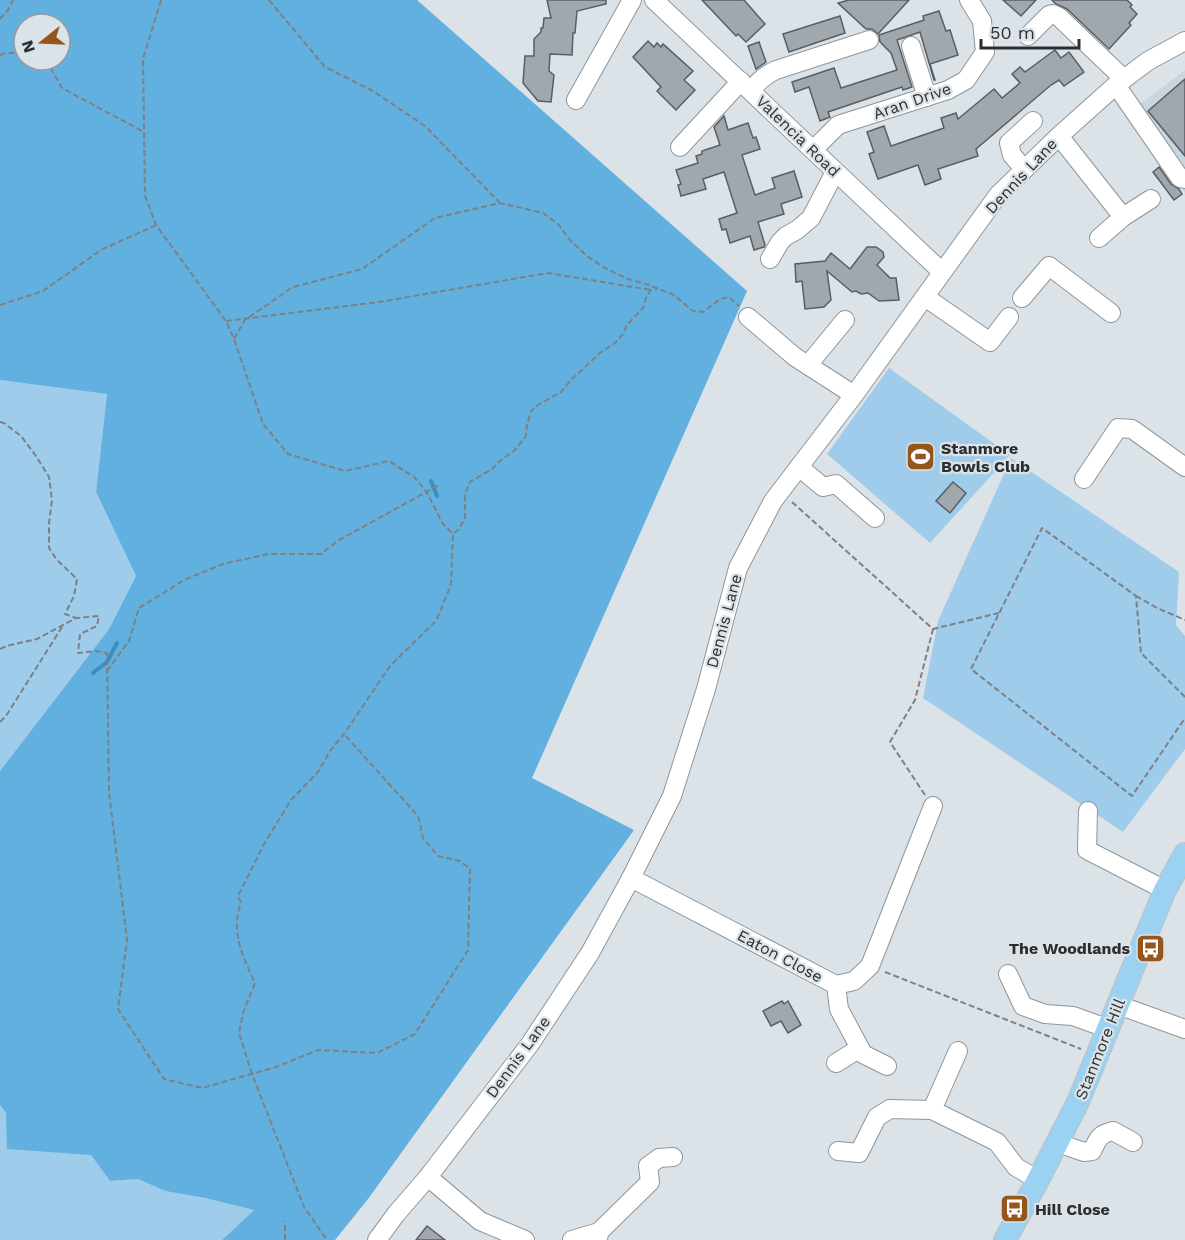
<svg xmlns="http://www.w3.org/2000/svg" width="1185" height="1240" font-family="'Work Sans',sans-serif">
<rect width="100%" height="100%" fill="#dce3e8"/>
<polygon fill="#c8d6df" points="1185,70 1185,193 1130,112"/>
<g fill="#9fccea">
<polygon points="889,368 1010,455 930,543 827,454"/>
<polygon points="0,380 107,394 96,492 136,576 109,629 0,771"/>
<polygon points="1011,458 1179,572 1176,625 1185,636 1185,749 1123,832 923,698 938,621"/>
<polygon points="0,1105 6,1113 91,1155 110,1181 138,1179 165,1191 205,1198 254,1210 222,1240 0,1240"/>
</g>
<path fill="#61b0e0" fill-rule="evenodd" d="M0 0H417L747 291 532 778 634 830 368 1199 335 1240H222L254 1210 205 1198 165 1191 138 1179 110 1181 91 1155 7 1149 6 1113 0 1105V771L109 629 136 576 96 492 107 394 0 380ZM24 24H60V60H24Z"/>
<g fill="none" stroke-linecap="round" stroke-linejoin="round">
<g stroke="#3d8ebc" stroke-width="4">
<polyline points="431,481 437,496"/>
<polyline points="93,673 107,662 117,643"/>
</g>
</g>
<g fill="#a1a8ad" stroke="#585e63" stroke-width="1.5">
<polygon points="547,0 606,0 606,4 577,11 575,33 573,33 572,55 550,54 549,71 554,75 551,102 538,101 523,83 525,56 534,56 534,39 541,32 541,28 543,28 544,18 551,18"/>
<polygon points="702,0 744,0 765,24 746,42 738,34 736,36"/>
<polygon points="849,0 909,0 878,34 872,29 866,29 838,3"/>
<polygon points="1003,0 1036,0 1021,16"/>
<polygon points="1052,0 1127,0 1132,5 1130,7 1137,14 1129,23 1131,25 1109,49 1067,9 1056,4"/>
<polygon points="939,11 946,31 950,30 958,55 930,64 935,80 934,80 920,32 897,40 912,87 903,90 902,87 828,112 830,117 820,121 809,87 795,92 792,82 834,68 841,88 897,70 891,53 880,42 879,35 924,20 923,16"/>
<polygon points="840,16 845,33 789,52 783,34"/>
<polygon points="648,41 654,47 657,43 661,47 663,44 693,71 684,80 695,90 676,110 657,91 661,87 633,57"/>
<polygon points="759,42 766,62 756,69 748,46"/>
<polygon points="1055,50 1061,58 1069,52 1084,72 1064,86 1059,80 1051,85 976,149 978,156 938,169 941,179 925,185 918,165 878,179 869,154 874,152 867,132 884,126 891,146 944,128 941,118 956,113 958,119 994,89 1002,98 1020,83 1012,74 1020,67 1025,72"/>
<polygon points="1185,79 1185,156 1148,111"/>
<polygon points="724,116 728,130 748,123 753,138 756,137 760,149 742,155 755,195 775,188 772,178 794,171 802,197 781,204 784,214 758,222 765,245 764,247 754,250 750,236 730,243 726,229 722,230 719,219 737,213 724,172 703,179 706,189 681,196 678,185 681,184 676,170 698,163 696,156 702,154 702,151 720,145 714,127"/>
<polygon points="1159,167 1171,184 1179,189 1182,194 1174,200 1153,172"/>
<polygon points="867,247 876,247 883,252 884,257 877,265 890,278 896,278 899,300 879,301 868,293 861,294 856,291 852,292 827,271 831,300 824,307 805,309 802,281 796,282 795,264 825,261 831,253 850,269"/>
<polygon points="953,482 966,493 950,513 936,501"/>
<polygon points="782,1001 784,1004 788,1001 801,1025 788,1033 781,1021 771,1026 763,1011"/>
<polygon points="427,1226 445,1240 416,1240"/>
</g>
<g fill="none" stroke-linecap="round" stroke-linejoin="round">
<defs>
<g id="minor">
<polyline points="654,0 942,272"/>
<polyline points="1028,36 1049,15 1053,14 1059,17 1124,79"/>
<polyline points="911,46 927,97"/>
<polyline points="1116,85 1180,178 1185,179"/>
<path d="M751 91C758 81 765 75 776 70L869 40"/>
<polyline points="576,100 632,0"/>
<polyline points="1059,136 1123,217"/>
<polyline points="680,147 741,81"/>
<polyline points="814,149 838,125 948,90 966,80 985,52 982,21 969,0"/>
<polyline points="1024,169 1012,155 1009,143 1033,121"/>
<polyline points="1099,238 1123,217 1151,199"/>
<polyline points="770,259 780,242 786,236 797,230 811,218 835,172"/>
<polyline points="925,297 990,342 1009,317"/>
<polyline points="1022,298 1049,266 1111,313"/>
<polyline points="748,317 795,357 854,395"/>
<polyline points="808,365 845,320"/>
<polyline points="799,467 823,487 836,484 875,518"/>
<polyline points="1084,479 1118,428 1132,429 1185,467"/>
<polyline points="1088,811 1087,850 1165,890"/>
<polyline points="631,878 836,985 854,981 870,966 933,806"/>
<polyline points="1008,974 1023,1006 1045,1014 1073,1016 1109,1029"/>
<polyline points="836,985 839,1009 863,1054 887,1066"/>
<polyline points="1118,1005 1185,1029"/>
<polyline points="836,1063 860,1048"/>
<polyline points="932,1110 958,1051"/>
<path d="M1058 1143 1084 1152 1092 1151C1098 1139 1099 1134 1113 1131L1133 1142"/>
<polyline points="838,1151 859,1153 877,1117 890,1109 932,1110 997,1142 1016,1167 1038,1180"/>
<polyline points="428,1177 480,1221 525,1240"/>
<polyline points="599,1232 650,1182 648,1166 659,1158 673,1157"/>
<polyline points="377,1240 396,1214 428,1177 530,1044 590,953 631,878 672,796 706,689 738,568 773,501 854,395 998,195 1059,136 1116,85 1148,61 1185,41"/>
<polyline points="572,1240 599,1232 598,1240"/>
</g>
<polyline id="major" points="1005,1240 1038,1180 1078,1102 1165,890 1185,854"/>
</defs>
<use href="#minor" stroke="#8f969a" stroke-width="20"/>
<use href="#major" stroke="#c0c1c1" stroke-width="24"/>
<g stroke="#7c8185" stroke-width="2" stroke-dasharray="6 3" stroke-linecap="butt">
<path d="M161 0 143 59 145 196 156 225 226 321 234 339 263 424 288 454 345 471 389 461 414 477 426 491 443 524 453 534 451 585 436 621 390 666 344 734 330 751 318 772 291 800 264 844 238 896 241 903C230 931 243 957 255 983L243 1013 239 1033 252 1074 304 1207 327 1240"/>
<polyline points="269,0 325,67 373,91 425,126 500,203"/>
<polyline points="0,19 8,10 13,0"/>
<polyline points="0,55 6,53 24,53"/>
<polyline points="46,60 62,88 144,132"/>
<polyline points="0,305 43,291 101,250 156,225"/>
<polyline points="226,321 379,302 548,273 651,290"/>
<polyline points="234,339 245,320 293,287 362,269 435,218 500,203 543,213 559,225 569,239 587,256 603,267 628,279 649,285 674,295 693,311 703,312 720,299 729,297 739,306"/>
<polyline points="0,422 4,423 21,436 36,456 49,477 52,500 49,523 49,548 57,560 77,579 74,596 65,614 76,618"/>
<polyline points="792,502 933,629 999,613"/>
<polyline points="454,533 459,529 465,518 465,494 470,482 492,469 501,460 515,450 526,436 527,425 531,411 538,405 561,392 571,380 600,353 615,343 624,333 626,326 643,308 646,298 651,290 657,289"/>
<polyline points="1136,596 1157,608 1185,620"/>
<polyline points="0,649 6,646 37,639 76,618 99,616 97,626 80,634 78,653 96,651 107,653 109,792 127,940 118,1009 164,1079 202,1088 276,1067 318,1050 377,1053 415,1034 468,950 470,869 460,861 438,856 423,838 418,816 344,734"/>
<polyline points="107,671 129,641 139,608 184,580 223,564 268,554 321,554 339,540 439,485"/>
<polyline points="1185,697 1141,653 1136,596 1042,528 971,669 1132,796 1185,718"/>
<polyline points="0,722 6,716 62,627"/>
<polyline points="925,795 890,742 915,700 933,629"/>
<polyline points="885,972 1081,1049"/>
<polyline points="285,1240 285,1221"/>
</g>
<use href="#minor" stroke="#fff" stroke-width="18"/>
<use href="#major" stroke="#9bd1f1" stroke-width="22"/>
</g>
<defs>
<symbol id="stadium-square" viewBox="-11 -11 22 22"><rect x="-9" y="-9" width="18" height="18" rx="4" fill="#95561e" stroke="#dce3e8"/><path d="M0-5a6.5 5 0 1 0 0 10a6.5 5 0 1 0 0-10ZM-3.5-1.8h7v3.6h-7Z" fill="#fff"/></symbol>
<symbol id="bus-square" viewBox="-11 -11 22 22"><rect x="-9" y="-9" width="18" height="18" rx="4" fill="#95561e" stroke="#dce3e8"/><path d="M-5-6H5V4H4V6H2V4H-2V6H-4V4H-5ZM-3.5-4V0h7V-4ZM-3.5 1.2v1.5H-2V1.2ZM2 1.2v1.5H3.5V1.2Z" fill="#fff"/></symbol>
</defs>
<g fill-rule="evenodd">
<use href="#stadium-square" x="904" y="440" width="33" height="33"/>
<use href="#bus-square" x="1134" y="932" width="33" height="33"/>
<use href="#bus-square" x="998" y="1192" width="33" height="33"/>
</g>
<g text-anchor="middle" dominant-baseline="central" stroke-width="4.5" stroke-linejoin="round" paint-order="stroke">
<g font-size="16" fill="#2c2f31" stroke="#dce3e8">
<text transform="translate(912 101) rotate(-19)">Aran Drive</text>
<text transform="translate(798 136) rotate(44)">Valencia Road</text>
<text transform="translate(1021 176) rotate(-47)">Dennis Lane</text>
<text transform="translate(724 621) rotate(-75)">Dennis Lane</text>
<text transform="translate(780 956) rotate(28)">Eaton Close</text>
<text transform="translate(1100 1049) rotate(-68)">Stanmore Hill</text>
<text transform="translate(518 1057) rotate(-54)">Dennis Lane</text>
</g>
<g font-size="16" font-weight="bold" fill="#2c2f31" stroke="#dce3e8" text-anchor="start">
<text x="941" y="448">Stanmore<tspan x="941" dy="18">Bowls Club</tspan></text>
<text x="1130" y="948" text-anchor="end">The Woodlands</text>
<text x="1035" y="1209">Hill Close</text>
</g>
</g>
<g transform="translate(42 42) rotate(252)"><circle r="28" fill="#dce3e8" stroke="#969b9f" stroke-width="1.5"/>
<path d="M0-4.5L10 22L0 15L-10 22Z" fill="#95561e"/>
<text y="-9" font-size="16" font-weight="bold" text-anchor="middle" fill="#2c2f31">N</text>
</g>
<path d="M981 39v9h98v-9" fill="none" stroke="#2c2f31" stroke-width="3"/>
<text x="990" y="39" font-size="18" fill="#2c2f31" stroke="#dce3e8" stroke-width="4.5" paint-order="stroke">50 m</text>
</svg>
